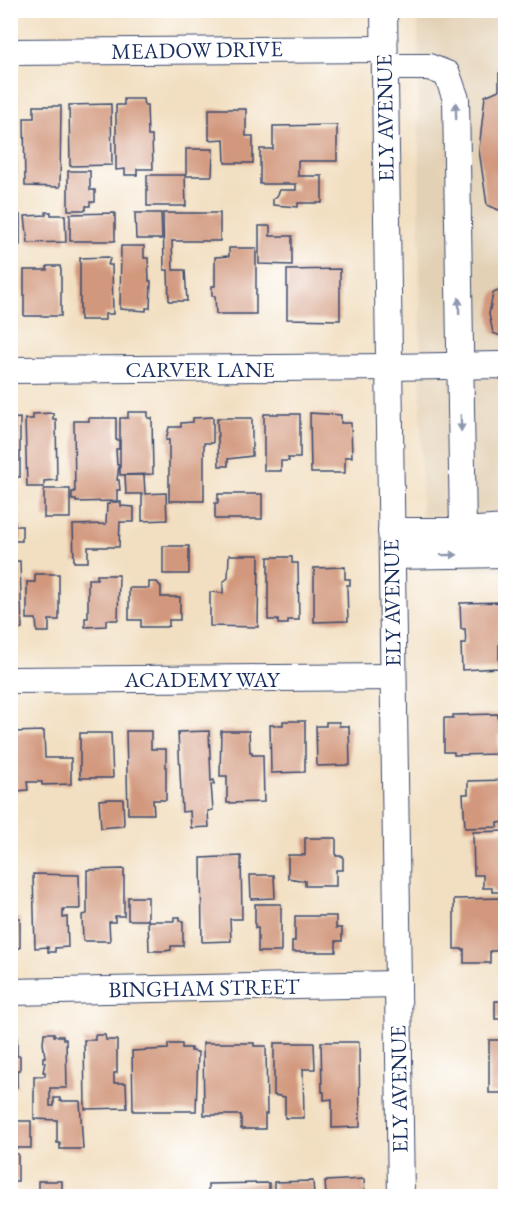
<svg xmlns="http://www.w3.org/2000/svg" width="516" height="1207" font-family="'EB Garamond',serif">
<rect width="100%" height="100%" fill="#fff"/>
<filter id="ink" filterUnits="userSpaceOnUse"><feTurbulence type="fractalNoise" baseFrequency=".0167" numOctaves="2"/><feDisplacementMap in="SourceGraphic" scale="12" xChannelSelector="R" yChannelSelector="G"/><feConvolveMatrix kernelMatrix="1 2 1 2 8 2 1 2 1" color-interpolation-filters="sRGB"/></filter>
<filter id="wash" filterUnits="userSpaceOnUse"><feTurbulence type="fractalNoise" baseFrequency=".008" numOctaves="4" result="noise"/><feDisplacementMap in="SourceGraphic" scale="24" xChannelSelector="R" yChannelSelector="G"/><feGaussianBlur stdDeviation="1.35" result="paint"/><feColorMatrix in="noise" values="0 0 0 0 0 0 0 0 0 0 0 0 0 0 0 0 0 1.4 0 .05"/><feComposite in="paint" operator="in"/></filter>
<g filter="url(#wash)">
<rect width="100%" height="100%" fill="#f2dfc1"/>
<polygon fill="#e3d1b6" points="418,11 505,11 505,569 422,570"/>
<g id="blocks">
<g fill="#d2987d">
<polygon points="506,55 506,213 487,205 479,150 485,96 499,90 499,73 502,73 502,56"/>
<polygon points="124,99 143,99 144,105 147,105 148,136 152,136 153,169 137,169 137,175 125,175 125,169 116,170 116,105 124,105"/>
<polygon points="111,104 112,165 70,166 69,105"/>
<polygon points="34,106 61,106 60,187 25,186 24,118 34,118"/>
<polygon points="209,109 246,109 246,136 253,136 253,163 225,163 224,139 209,140"/>
<polygon points="337,125 337,161 298,161 298,176 322,176 322,203 298,203 298,207 273,205 273,199 277,196 280,190 296,190 296,184 260,184 260,149 273,149 273,126"/>
<polygon points="10,130 16,130 17,206 10,206"/>
<polygon points="186,149 213,149 212,176 186,176"/>
<polygon points="68,171 90,171 90,190 95,190 95,202 90,202 90,206 86,206 86,210 68,210"/>
<polygon points="147,175 185,175 186,206 147,206"/>
<polygon points="46,212 51,212 51,215 65,215 66,242 28,243 25,216 46,215"/>
<polygon points="115,213 115,241 70,241 70,214"/>
<polygon points="135,213 161,213 162,239 136,239"/>
<polygon points="163,213 220,213 220,241 172,241 173,270 185,270 187,301 169,301 168,270 164,270"/>
<rect x="10" y="215" width="10" height="30"/>
<polygon points="259,226 270,226 270,236 292,236 292,265 259,264"/>
<polygon points="121,246 144,246 144,258 148,258 149,281 151,281 150,308 146,308 146,311 120,309"/>
<polygon points="229,248 256,248 256,314 216,314 215,296 212,296 212,286 215,286 215,257 229,256"/>
<polygon points="108,257 110,259 108,265 112,265 113,314 105,314 105,320 80,320 80,258"/>
<polygon points="47,266 60,266 61,270 61,316 24,316 24,270 47,270"/>
<polygon points="340,269 340,320 287,319 287,270"/>
<polygon points="506,288 506,338 493,333 489,314 493,293"/>
<polygon points="128,412 148,412 148,418 152,418 153,474 120,475 120,418 128,418"/>
<polygon points="53,413 53,419 56,419 57,480 44,481 44,487 27,487 25,419 33,419 33,414"/>
<polygon points="310,413 341,415 341,423 351,423 352,457 345,457 345,473 311,473"/>
<polygon points="264,414 300,414 300,458 288,458 289,461 281,461 281,471 264,471"/>
<polygon points="213,417 213,443 204,443 204,501 169,501 169,440 166,440 169,427 181,427 181,423 193,422 193,418"/>
<polygon points="20,418 20,477 10,477 10,419"/>
<polygon points="89,418 116,418 116,440 119,440 119,449 116,449 117,465 119,465 117,480 119,480 120,490 117,490 117,501 76,502 76,500 72,500 72,492 75,492 74,421 89,421"/>
<polygon points="217,418 252,418 252,456 228,459 228,466 219,466"/>
<polygon points="125,475 144,475 145,494 166,493 167,520 142,521 142,494 126,494"/>
<rect x="44" y="489" width="26" height="29"/>
<polygon points="218,494 262,494 262,519 215,519 215,503 218,503"/>
<polygon points="110,502 121,502 121,506 134,507 134,522 120,522 119,547 88,547 88,562 74,562 73,525 106,524 107,504 110,504"/>
<rect x="10" y="526" width="12" height="15"/>
<rect x="163" y="546" width="26" height="28"/>
<polygon points="229,555 259,555 258,627 210,626 210,592 223,593 223,582 228,578"/>
<polygon points="268,557 292,557 292,563 298,563 299,620 288,620 288,624 278,624 278,620 268,620"/>
<polygon points="10,561 20,561 22,629 10,629"/>
<polygon points="345,567 345,579 350,579 350,585 347,585 348,621 314,622 314,568"/>
<polygon points="35,574 59,574 59,620 49,620 49,632 37,632 36,619 27,619 27,582 35,582"/>
<polygon points="97,575 119,575 118,620 106,620 106,626 85,627 85,618 88,618 88,579 97,579"/>
<polygon points="149,582 157,582 161,587 161,597 180,597 180,620 169,620 169,626 166,627 141,627 141,620 129,620 129,588 149,588"/>
<polygon points="506,602 506,645 499,645 499,668 462,670 461,644 466,644 465,629 461,629 460,603"/>
<polygon points="498,714 498,719 506,719 506,735 498,735 499,754 454,755 454,752 444,752 444,718 453,718 453,715"/>
<polygon points="283,721 305,721 305,772 271,773 270,725 283,725"/>
<polygon points="326,722 339,722 339,726 349,726 350,765 317,766 316,726 326,726"/>
<polygon points="44,731 45,758 71,758 71,784 42,785 42,782 27,782 28,790 16,791 16,782 13,782 12,732"/>
<polygon points="126,731 151,731 151,749 166,749 166,800 153,800 154,814 128,814"/>
<polygon points="209,731 211,781 214,780 214,784 211,784 213,810 208,811 209,827 191,828 190,811 182,812 178,732"/>
<polygon points="221,731 249,731 250,752 252,752 252,755 263,755 264,802 227,803 227,776 220,776"/>
<polygon points="80,733 111,733 113,778 80,778"/>
<polygon points="506,780 506,822 498,823 498,827 465,828 463,794 468,794 468,781"/>
<polygon points="110,799 123,799 124,823 123,826 101,828 99,800"/>
<polygon points="506,831 506,892 492,892 492,888 483,888 483,875 474,875 473,832"/>
<polygon points="305,838 336,838 336,856 343,856 343,870 336,870 336,886 305,886 305,881 288,878 288,855 305,855"/>
<polygon points="241,856 242,919 230,919 231,941 202,942 201,858"/>
<polygon points="124,869 124,916 115,916 115,922 109,922 110,941 83,941 82,915 87,914 87,870"/>
<polygon points="33,874 79,875 80,909 63,909 63,918 67,917 68,947 55,948 55,952 48,952 48,947 35,948"/>
<polygon points="250,875 274,875 275,898 251,899"/>
<rect x="128" y="897" width="20" height="23"/>
<polygon points="506,898 506,951 490,951 490,963 464,963 464,949 454,949 454,899"/>
<polygon points="255,904 281,904 281,952 258,952 258,928 255,928"/>
<polygon points="295,916 336,916 336,928 342,928 342,941 336,941 336,952 292,952 292,941 295,941"/>
<polygon points="174,917 180,917 180,921 183,921 183,946 171,946 171,950 165,951 149,951 148,921 174,921"/>
<rect x="10" y="918" width="10" height="30"/>
<rect x="495" y="1001" width="11" height="18"/>
<polygon points="44,1033 54,1033 54,1036 63,1036 63,1039 66,1039 67,1088 50,1088 50,1106 54,1106 54,1098 60,1098 60,1101 80,1101 83,1149 60,1149 60,1143 57,1143 57,1120 34,1119 34,1076 45,1076 45,1072 43,1072 45,1062 43,1062 43,1057 45,1057 43,1043"/>
<polygon points="95,1035 105,1035 106,1040 117,1040 117,1073 114,1073 114,1083 126,1083 127,1108 85,1109 84,1040 95,1040"/>
<polygon points="10,1036 17,1036 17,1056 20,1056 20,1070 17,1070 17,1087 10,1087"/>
<rect x="489" y="1040" width="17" height="53"/>
<polygon points="321,1042 359,1042 360,1127 332,1128 332,1099 324,1100 324,1092 322,1092"/>
<polygon points="203,1043 254,1043 254,1046 266,1046 267,1114 265,1114 265,1129 241,1129 241,1115 204,1115"/>
<polygon points="274,1043 314,1043 315,1069 303,1069 304,1118 285,1118 285,1097 274,1095"/>
<polygon points="168,1044 182,1044 182,1048 191,1048 191,1051 198,1052 196,1111 133,1111 132,1051 168,1049"/>
<rect x="10" y="1121" width="21" height="27"/>
<rect x="10" y="1154" width="8" height="27"/>
<polygon points="364,1179 365,1196 326,1196 325,1181"/>
<rect x="38" y="1181" width="24" height="15"/>
<polygon points="313,1181 314,1196 274,1196 274,1182"/>
<polygon points="269,1183 269,1196 208,1196 208,1184"/>
</g>
</g>
</g>
<g filter="url(#ink)">
<use href="#blocks" fill-opacity="0" stroke="#3b496d" stroke-width="1.5"/>
<g fill="none" stroke-linecap="round" stroke-linejoin="round">
<defs>
<g id="minor">
<polyline points="384,10 401,1196"/>
<polyline points="10,52 384,49"/>
<polyline points="385,67 429,67 447,74 456,99 463,531 391,531"/>
<polyline points="10,370 390,367 500,365 506,367"/>
<polyline points="463,531 506,528"/>
<polyline points="392,556 506,554"/>
<polyline points="10,680 393,677"/>
<polyline points="10,992 398,984"/>
</g>
</defs>
<use href="#minor" stroke="#3b496d" stroke-width="28"/>
<use href="#minor" stroke="#fff" stroke-width="26"/>
</g>
<defs><path id="oneway-solid" d="M-6-.8H1V-3.2L6.5 0L1 3.2V.8H-6Z" transform="scale(1.5)"/></defs>
<g fill="#8d97ae">
<use href="#oneway-solid" transform="translate(456 111) rotate(-91)"/>
<use href="#oneway-solid" transform="translate(459 306) rotate(-91)"/>
<use href="#oneway-solid" transform="translate(461 423) rotate(89)"/>
<use href="#oneway-solid" transform="translate(449 555) rotate(-1)"/>
</g>
</g>
<g text-anchor="middle" dominant-baseline="central" stroke-width="4.5" stroke-linejoin="round" paint-order="stroke">
<g font-size="22" fill="#1b2f5e" stroke="#fff">
<text transform="translate(197 50) rotate(-1)">MEADOW DRIVE</text>
<text transform="translate(385 118) rotate(-91)">ELY AVENUE</text>
<text x="200" y="369">CARVER LANE</text>
<text transform="translate(392 603) rotate(-91)">ELY AVENUE</text>
<text x="202" y="679">ACADEMY WAY</text>
<text transform="translate(204 988) rotate(-1)">BINGHAM STREET</text>
<text transform="translate(399 1089) rotate(-91)">ELY AVENUE</text>
</g>
</g>
<rect width="516" height="1207" fill="none" stroke="#fff" stroke-width="36"/>
</svg>
